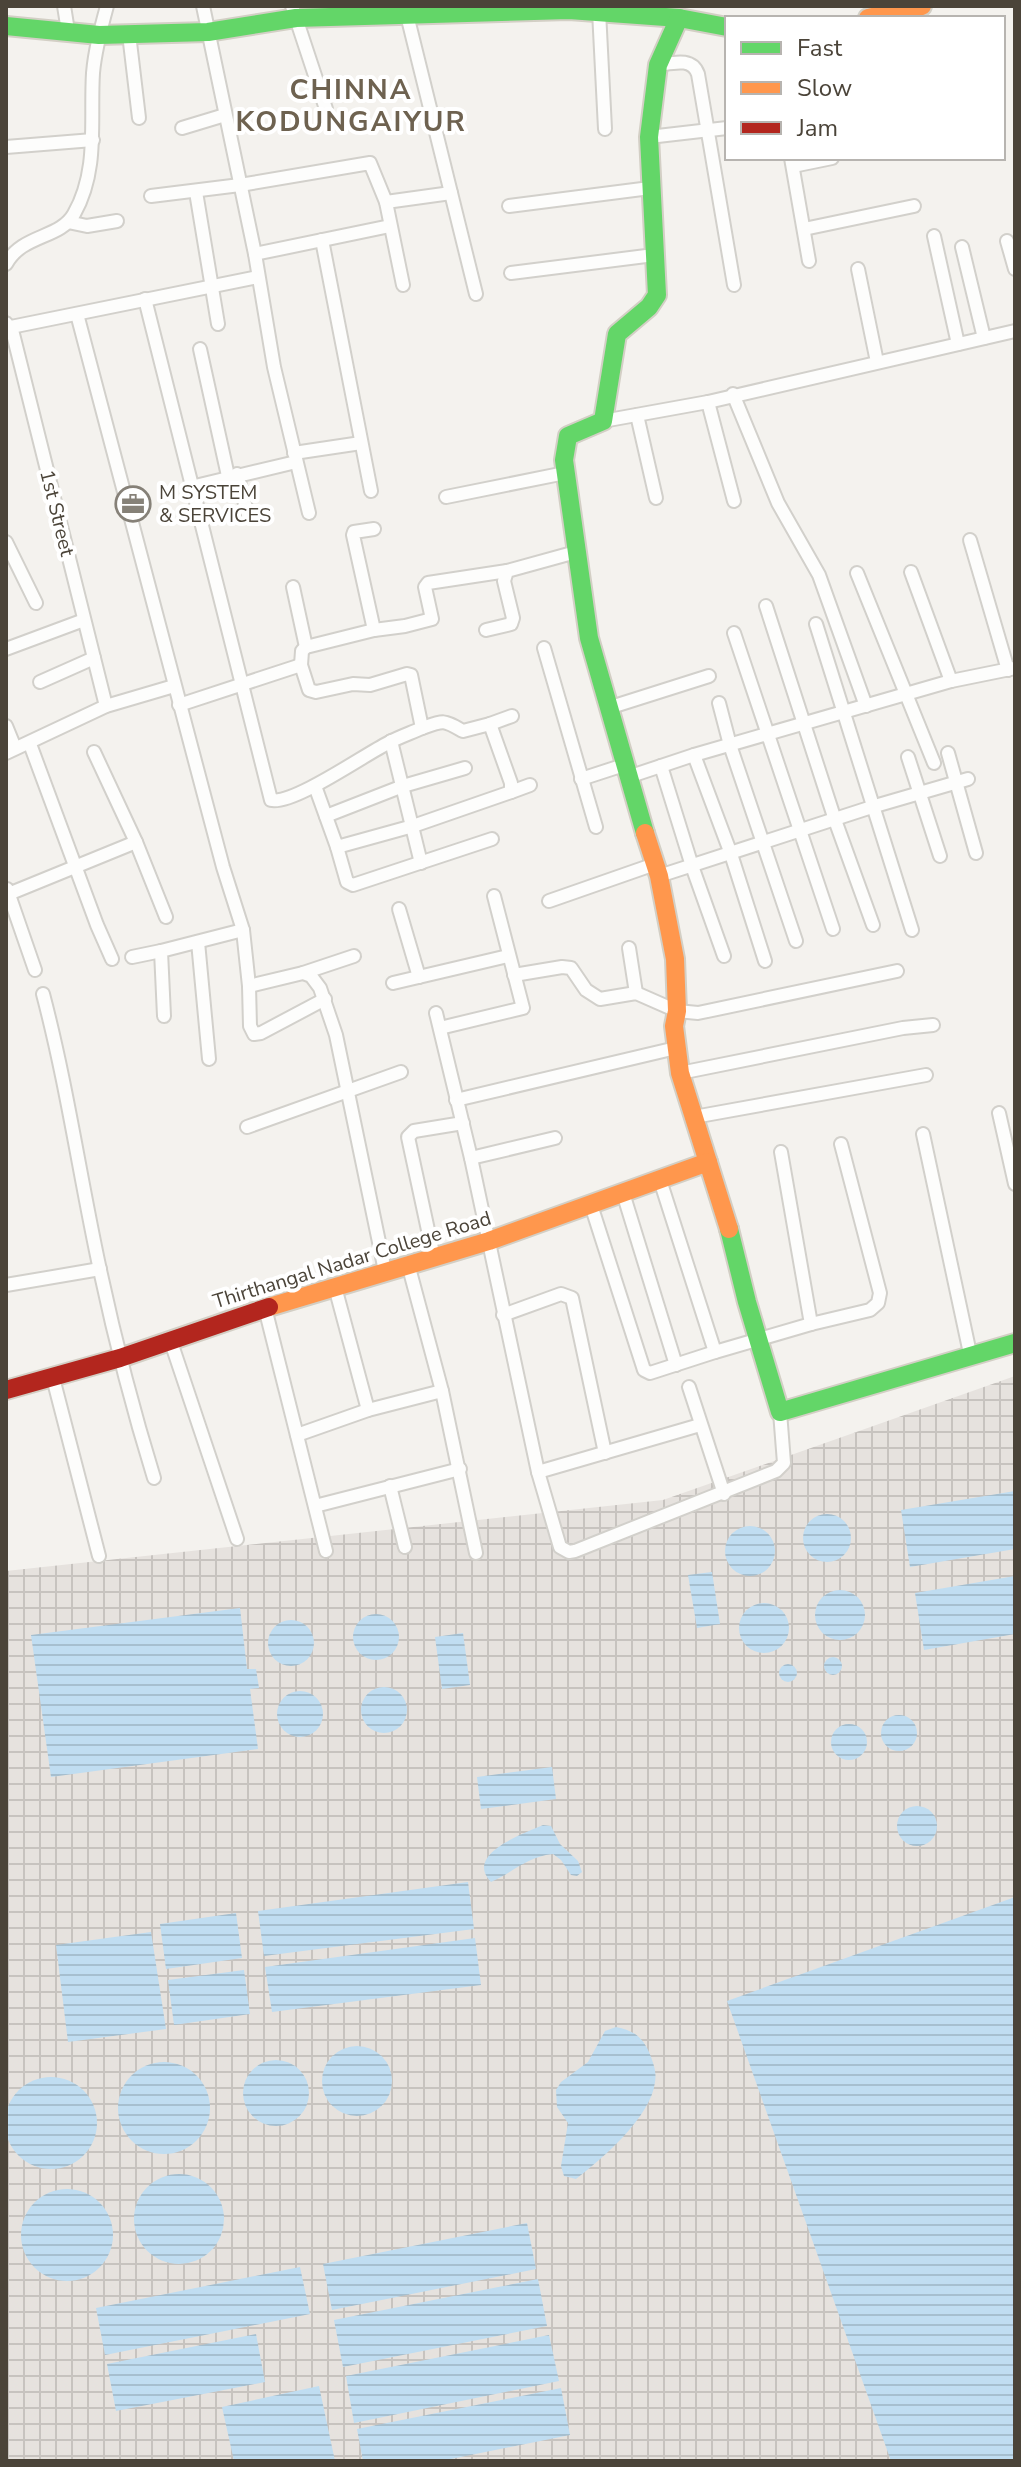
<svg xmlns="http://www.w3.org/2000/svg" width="1021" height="2467" font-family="'Nunito Sans',sans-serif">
<defs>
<pattern id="industrial-grid" width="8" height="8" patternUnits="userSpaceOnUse" patternTransform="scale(2)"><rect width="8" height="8" fill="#e6e2de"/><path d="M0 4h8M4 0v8" fill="none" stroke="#c7c3bf"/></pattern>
<pattern id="water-rules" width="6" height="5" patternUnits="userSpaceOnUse" patternTransform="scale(2)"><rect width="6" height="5" fill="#c0ddf1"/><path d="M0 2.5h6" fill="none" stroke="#a6bfcf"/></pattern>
</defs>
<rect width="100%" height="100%" fill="#f4f2ee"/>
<polygon fill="url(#industrial-grid)" points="1015,1376 1015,2461 6,2461 6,1571 663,1500"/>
<g fill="url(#water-rules)">
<polygon points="1015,1491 1015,1549 910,1567 901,1510"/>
<circle cx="827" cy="1538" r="24"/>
<circle cx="750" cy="1551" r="25"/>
<polygon points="712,1572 720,1624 697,1628 688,1575"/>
<polygon points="1015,1576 1015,1634 924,1650 915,1593"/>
<circle cx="840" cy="1615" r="25"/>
<circle cx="764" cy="1628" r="25"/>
<polygon points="240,1608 247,1669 256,1669 259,1688 250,1689 258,1749 51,1777 31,1635"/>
<circle cx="376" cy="1637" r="23"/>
<circle cx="291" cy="1643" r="23"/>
<polygon points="463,1633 470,1685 442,1689 435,1637"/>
<circle cx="833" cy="1666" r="9"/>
<circle cx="788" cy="1673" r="9"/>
<circle cx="384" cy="1710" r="23"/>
<circle cx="300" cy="1714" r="23"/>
<circle cx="899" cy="1733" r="18"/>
<circle cx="849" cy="1742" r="18"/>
<polygon points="552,1767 556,1799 481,1809 477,1777"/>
<circle cx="917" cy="1826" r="20"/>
<path d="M543 1825 551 1826 560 1844 578 1861 582 1872 577 1876 571 1875 561 1860 553 1854C526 1857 514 1872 491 1882 464 1854 523 1834 543 1825Z"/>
<polygon points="468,1882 474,1929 264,1956 258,1911"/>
<polygon points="1015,1897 1015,2461 891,2461 727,2001"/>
<polygon points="236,1913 242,1958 166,1969 160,1924"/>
<polygon points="151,1932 166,2029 68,2042 56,1945"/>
<polygon points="475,1938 481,1985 272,2012 265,1967"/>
<polygon points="244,1970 250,2014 174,2025 168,1980"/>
<path d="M616 2027C632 2030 642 2036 649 2052 653 2062 657 2072 655 2082 651 2117 602 2159 576 2179L564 2176 561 2166 568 2123 557 2107 556 2090 561 2082 588 2062 605 2031Z"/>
<circle cx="357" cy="2081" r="35"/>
<circle cx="276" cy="2093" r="33"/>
<circle cx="164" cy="2108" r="46"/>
<circle cx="51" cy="2123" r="46"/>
<circle cx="179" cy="2219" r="45"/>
<circle cx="67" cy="2235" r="46"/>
<polygon points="527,2223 536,2269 332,2310 323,2264"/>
<polygon points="300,2267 310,2314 105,2355 96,2308"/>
<polygon points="538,2279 547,2326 343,2367 334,2320"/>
<polygon points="256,2334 265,2382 116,2411 107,2364"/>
<polygon points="549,2335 559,2381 354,2423 346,2376"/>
<polygon points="319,2386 335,2461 234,2461 222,2407"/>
<polygon points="561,2388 570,2435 441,2461 363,2461 357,2429"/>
</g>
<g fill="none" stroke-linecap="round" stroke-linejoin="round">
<defs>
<g id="street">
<polyline points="64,6 68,31"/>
<polyline points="203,6 255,254 274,367 309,513"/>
<polyline points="292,6 326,109"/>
<polyline points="599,11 605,129"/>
<polyline points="407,15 476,294"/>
<polyline points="129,34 139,118"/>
<path d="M658 65C673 63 692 57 698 74L734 285"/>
<polyline points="182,128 225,115"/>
<polyline points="649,137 727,128"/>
<polyline points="6,147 93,140"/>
<polyline points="791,158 809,261"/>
<polyline points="793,166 832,158"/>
<polyline points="196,192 218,324"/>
<polyline points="151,196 240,185 370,163 386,202 403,285"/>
<polyline points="386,202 451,193"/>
<polyline points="509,206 650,188"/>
<polyline points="68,222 87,226 117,221"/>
<polyline points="804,229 914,206"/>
<polyline points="934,236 958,344"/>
<polyline points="322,240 371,491"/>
<polyline points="1007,241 1015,269"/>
<polyline points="962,247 984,338"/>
<polyline points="255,254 390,226"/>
<path d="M6 264C22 234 60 239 74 214 99 170 90 121 93 73 95 50 101 28 107 6"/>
<polyline points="858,269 877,362"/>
<polyline points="511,273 654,255"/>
<path d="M145 299 271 800C293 805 364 755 388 743 399 737 411 733 422 728L411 675 407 674 370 685 353 684 316 692 309 690 301 665 302 651 306 647 374 630 353 535 354 532 374 529"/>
<polyline points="77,314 223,867 243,930 249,986 303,973 311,976 320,988 336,1035 385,1271"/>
<polyline points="6,323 13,334 106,706"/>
<polyline points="11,327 258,277"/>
<polyline points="200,349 228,476"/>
<polyline points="733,394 778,503 819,575 866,706"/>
<polyline points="708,402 734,501"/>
<polyline points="637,415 656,498"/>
<polyline points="603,421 708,402 1015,331"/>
<polyline points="294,453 361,443"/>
<polyline points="237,474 248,515"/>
<polyline points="191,487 296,462"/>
<polyline points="446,497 565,473"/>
<polyline points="970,540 1008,670"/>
<polyline points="6,542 36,603"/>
<polyline points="911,572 951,681"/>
<polyline points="857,573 934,763"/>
<polyline points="293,587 306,647"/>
<polyline points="766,606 835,820 873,925"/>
<polyline points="816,624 912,930"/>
<polyline points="374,630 405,626 432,619 425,587 428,583 507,571"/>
<polyline points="486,630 511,624 513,618 504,581 507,571 576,552"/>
<polyline points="734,633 833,929"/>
<polyline points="544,648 596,827"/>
<polyline points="6,649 84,620"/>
<polyline points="40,682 94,658"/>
<polyline points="719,703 730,745 796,941"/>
<polyline points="179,705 301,665"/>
<polyline points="608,708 709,676"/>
<polyline points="490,724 512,716"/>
<polyline points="6,726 15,748"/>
<polyline points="391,741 421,863"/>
<polyline points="30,744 97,925 112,959"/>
<polyline points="94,752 136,842 166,917"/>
<polyline points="6,753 106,706 174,686"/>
<polyline points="948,753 976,853"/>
<polyline points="694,755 731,854 765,961"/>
<polyline points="908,757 940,856"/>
<polyline points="661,766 692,866 724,956"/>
<polyline points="628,777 694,755 951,681 1015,668"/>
<polyline points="581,779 624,765"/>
<path d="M315 786 337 847 413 826 511 792V783L490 724 463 731C443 720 445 720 422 728"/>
<polyline points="511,792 530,785"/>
<polyline points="326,816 403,786 465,768"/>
<polyline points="337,847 347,882 353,885 492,839"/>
<polyline points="659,876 875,806 968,779"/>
<polyline points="7,889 35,970"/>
<polyline points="6,895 136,842"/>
<polyline points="549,901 655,864"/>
<polyline points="399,909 419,977"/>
<polyline points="198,942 209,1059"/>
<polyline points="629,948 636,993"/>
<polyline points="132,957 161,951"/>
<polyline points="303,973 354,956"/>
<polyline points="514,975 562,967 571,968 586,990 600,999 636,993 677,1011 698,1013 897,971"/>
<polyline points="393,983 508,956"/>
<polyline points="249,986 250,1026 254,1034 261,1033 325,999"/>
<path d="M43 994C67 1085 80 1178 100 1270 115 1340 133 1410 154 1478"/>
<polyline points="436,1013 471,1158 538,1472 560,1547 569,1552 575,1551 776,1471 784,1463 780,1412"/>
<polyline points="164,1016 161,951 243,930"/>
<polyline points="440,1028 523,1008 494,896"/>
<polyline points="680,1073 903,1028 933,1025"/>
<polyline points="456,1100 676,1048"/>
<polyline points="999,1113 1015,1184"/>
<polyline points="694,1117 926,1075"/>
<polyline points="247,1127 401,1072"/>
<polyline points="923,1134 971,1358"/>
<polyline points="781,1152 811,1324"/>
<polyline points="471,1158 555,1138"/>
<polyline points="660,1180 715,1352 811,1324 870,1310 878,1303 880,1293 841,1144"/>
<polyline points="623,1193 676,1365"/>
<polyline points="591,1205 644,1370 650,1373 715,1352"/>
<polyline points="434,1258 408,1137 414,1131 463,1123"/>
<polyline points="408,1264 442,1391 476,1553"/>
<polyline points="6,1285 100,1269"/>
<polyline points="335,1287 368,1410"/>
<polyline points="265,1308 326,1551"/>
<polyline points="503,1315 561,1294 572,1298 605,1453"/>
<polyline points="171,1342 237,1539"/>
<polyline points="53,1378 99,1556"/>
<polyline points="689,1387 724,1494"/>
<polyline points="297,1435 368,1410 442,1391"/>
<polyline points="538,1472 700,1425"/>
<polyline points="390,1486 405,1547"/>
<polyline points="315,1506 460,1469"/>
</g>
<g id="fast">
<polyline points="6,26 99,35 208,32 296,18 569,10 679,18 727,27"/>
<polyline points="645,833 589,638 564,460 568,436 603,421 617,334 649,307 657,295 649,137 658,65 679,18"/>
<polyline points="729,1229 747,1302 780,1412 1015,1343"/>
</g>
<g id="slow">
<polyline points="868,18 922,6"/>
<polyline points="645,833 659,876 675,959 677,1011 674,1026 680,1073 729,1229"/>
<polyline points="269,1307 489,1241 708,1162"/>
</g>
<polyline id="jam" points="6,1390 120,1358 269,1307"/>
</defs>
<use href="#street" stroke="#d2d0cb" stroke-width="16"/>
<use href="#fast" stroke="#d3cfc5" stroke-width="22"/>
<use href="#slow" stroke="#d3cfc5" stroke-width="22"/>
<use href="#jam" stroke="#d3cfc5" stroke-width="22"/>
<use href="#street" stroke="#fdfdfc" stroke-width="12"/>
<use href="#fast" stroke="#63d668" stroke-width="18"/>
<use href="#slow" stroke="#ff974d" stroke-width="18"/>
<use href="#jam" stroke="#b3261e" stroke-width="18"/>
</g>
<defs>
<symbol id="office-ring" viewBox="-11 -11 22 22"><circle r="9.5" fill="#fff" stroke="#868178" stroke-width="1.5"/><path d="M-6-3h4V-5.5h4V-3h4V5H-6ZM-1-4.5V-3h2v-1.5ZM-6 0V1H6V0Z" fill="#868178"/></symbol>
</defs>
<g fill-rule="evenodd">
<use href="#office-ring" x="113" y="484" width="40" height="40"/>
</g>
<g text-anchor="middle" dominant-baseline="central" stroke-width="8" stroke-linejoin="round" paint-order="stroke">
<g font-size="20" fill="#4b4439" stroke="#fff" text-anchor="start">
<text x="159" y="492">M SYSTEM<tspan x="159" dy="23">&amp; SERVICES</tspan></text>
</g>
<g font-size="20" fill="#4b4439" stroke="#fff">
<text transform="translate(57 513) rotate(76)">1st Street</text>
<text transform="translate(352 1260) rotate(-17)">Thirthangal Nadar College Road</text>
</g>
<g font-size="28" font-weight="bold" letter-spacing="2" fill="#6e6250" stroke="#fff">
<text x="351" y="90">CHINNA<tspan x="351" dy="32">KODUNGAIYUR</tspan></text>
</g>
</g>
<rect width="1021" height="2467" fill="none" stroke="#4b4439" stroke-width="16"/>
<rect x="725" y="16" width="280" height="144" fill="#ffffff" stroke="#b7b4b0" stroke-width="2"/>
<rect x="741" y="42" width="40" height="12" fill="#63d668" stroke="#b7b4b0" stroke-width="2"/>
<text x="797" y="56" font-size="24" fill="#4b4439">Fast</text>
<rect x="741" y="82" width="40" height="12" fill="#ff974d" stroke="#b7b4b0" stroke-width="2"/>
<text x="797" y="96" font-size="24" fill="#4b4439">Slow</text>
<rect x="741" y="122" width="40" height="12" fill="#b3261e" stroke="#b7b4b0" stroke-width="2"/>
<text x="797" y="136" font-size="24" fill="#4b4439">Jam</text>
</svg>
